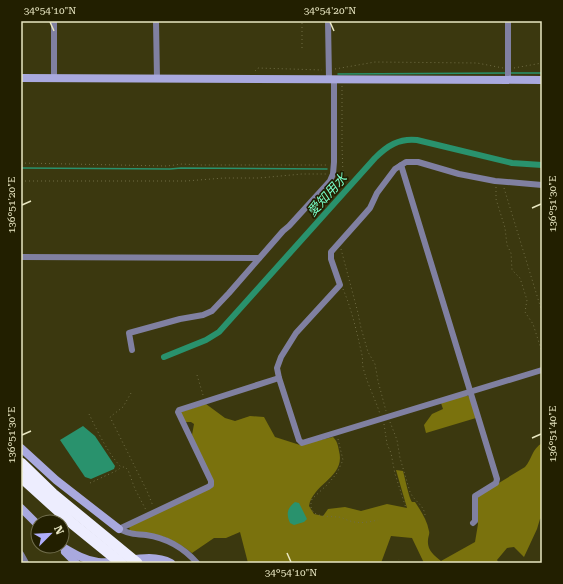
<svg xmlns="http://www.w3.org/2000/svg" width="563" height="584" font-family="'Roboto Serif','Noto Sans JP',serif">
<rect width="100%" height="100%" fill="#3b380f"/>
<g fill="#7a720d">
<polygon points="463,396 468,396 471,398 476,418 426,433 424,425 432,414 443,409 441,403"/>
<path d="M206 404 225 418 235 421 250 416 264 417 275 437 300 445 333 437C337 441 338 445 339 451 346 477 313 483 309 506L314 514 323 516 328 509 345 507 361 511 387 504 407 508 396 470 403 471C405 478 409 498 412 502H415C421 511 427 520 429 531 430 534 428 537 428 540 427 550 434 555 441 561L475 542 478 524 476 502 479 495 525 467C532 459 532 449 542 443V518L540 519 537 529 524 557 514 547 507 548 497 560 499 563H424L412 538 391 536 381 563H248L240 532 226 538H214L192 553C170 536 157 533 130 532L129 526 212 485 192 435 194 424 191 422H185L180 412Z"/>
</g>
<g fill="#29926d">
<polygon points="83,426 95,436 115,466 114,469 91,479 85,477 60,440"/>
<path d="M295 502 299 503 307 519 304 522 294 525 290 523C286 514 287 508 295 502Z"/>
</g>
<g fill="none" stroke-linecap="round" stroke-linejoin="round">
<g stroke="#29926d" stroke-width="1.5">
<polyline points="510,73 542,73"/>
<polyline points="338,74 506,73"/>
<polyline points="21,168 170,169 181,168 327,169"/>
</g>
<path stroke="#29926d" stroke-width="6" d="M164 357 206 340 219 332 375 158C387 146 399 138 417 140L512 163 542 165"/>
<g stroke="#706d45" stroke-width="1" stroke-dasharray="1 3" stroke-linecap="butt">
<polyline points="302,48 302,21"/>
<polyline points="514,68 542,63"/>
<polyline points="335,69 375,62 477,63 503,68"/>
<polyline points="255,71 258,68 322,70"/>
<polyline points="342,86 342,146 343,175"/>
<polyline points="21,163 167,166 182,164 201,165 328,165"/>
<polyline points="21,181 186,181 224,178 259,178 302,174 326,174"/>
<polyline points="496,187 496,199 505,228 507,245 511,253 512,270 520,278 527,300 525,312 533,324 542,352"/>
<polyline points="504,188 542,312"/>
<polyline points="341,249 358,313 361,328 368,352 375,364 378,381 386,411"/>
<path d="M343 289C352 310 357 333 362 355 363 359 362 363 363 367 367 384 375 398 380 414"/>
<polyline points="197,375 203,395"/>
<polyline points="131,393 123,407 110,417 147,491 153,506"/>
<path d="M89 414C98 432 107 452 121 467H125L128 470 135 489 146 510"/>
<path d="M390 422 397 440 400 458 410 492C414 501 424 505 425 515"/>
<polyline points="384,424 387,444 391,453 395,474 406,508"/>
<path d="M338 439 343 460 337 473 328 484 312 499C306 518 326 516 338 517 342 517 346 520 350 521 360 524 369 522 378 520"/>
<polyline points="90,483 118,470 121,467"/>
<polyline points="398,563 399,559"/>
</g>
<g stroke="#8080a1" stroke-width="6">
<polyline points="54,21 54,78"/>
<polyline points="156,21 157,79"/>
<polyline points="328,21 329,79"/>
<polyline points="508,80 508,21"/>
<polyline points="401,165 497,479 496,483 475,496 475,521 473,523"/>
<polyline points="542,185 495,181 459,174 418,162 406,162 395,169 377,193 370,208 363,216 331,252 331,259 340,285 296,333 281,357 277,368 279,378 299,440 302,443 542,370"/>
<polyline points="21,257 259,258"/>
<polyline points="132,350 129,333 180,319 203,315 212,311 229,293 283,231 289,226 330,181 333,174 334,162 334,79"/>
<polyline points="119,529 208,487 211,485 211,481 178,412 179,410 279,378"/>
<path d="M119 529C130 534 134 534 146 535 167 538 183 547 197 563"/>
<polyline points="21,554 26,563"/>
</g>
<g stroke="#a9a9de" stroke-width="8">
<polyline points="21,78 542,80"/>
<polyline points="21,448 56,480 119,529"/>
<polyline points="21,508 38,525"/>
<path d="M61 546C73 553 84 560 98 562 122 565 148 551 171 563"/>
<polyline points="65,552 76,563"/>
</g>
<g stroke="#ededfe" stroke-width="11">
<polyline points="21,463 53,494 137,563"/>
<polyline points="21,477 73,524 121,563"/>
</g>
</g>
<path fill="none" stroke="#e9e7c2" stroke-width="1.5" d="M50 22 54 31M330 22 334 31M22 205 31 201M532 208 541 204M22 435 31 431M532 438 541 434M287 553 291 562"/>
<g text-anchor="middle" dominant-baseline="central" stroke-width="3.5" stroke-linejoin="round" paint-order="stroke">
<g font-size="13" font-style="italic" fill="#79ffc9" stroke="#221f00">
<text transform="translate(327 195) rotate(-48)">愛知用水</text>
</g>
</g>
<rect width="563" height="584" fill="none" stroke="#221f00" stroke-width="44"/>
<g transform="translate(50 534) rotate(66)"><circle r="19" fill="#221f00" stroke="#726f4e"/>
<path d="M0-3L7 15L0 10L-7 15Z" fill="#afaefa"/>
<text y="-6" font-size="11" font-weight="bold" text-anchor="middle" fill="#e9e7c2">N</text>
</g>
<rect x="22" y="22" width="519" height="540" fill="none" stroke="#e9e7c2" stroke-width="1.5"/>
<g font-size="10" text-anchor="middle" fill="#e9e7c2">
<text x="50" y="14">34°54'10"N</text>
<text x="330" y="14">34°54'20"N</text>
<text transform="translate(552 204) rotate(-90)" y="4">136°51'30"E</text>
<text transform="translate(11 205) rotate(-90)" y="4">136°51'20"E</text>
<text transform="translate(552 434) rotate(-90)" y="4">136°51'40"E</text>
<text transform="translate(11 435) rotate(-90)" y="4">136°51'30"E</text>
<text x="291" y="576">34°54'10"N</text>
</g>
</svg>
